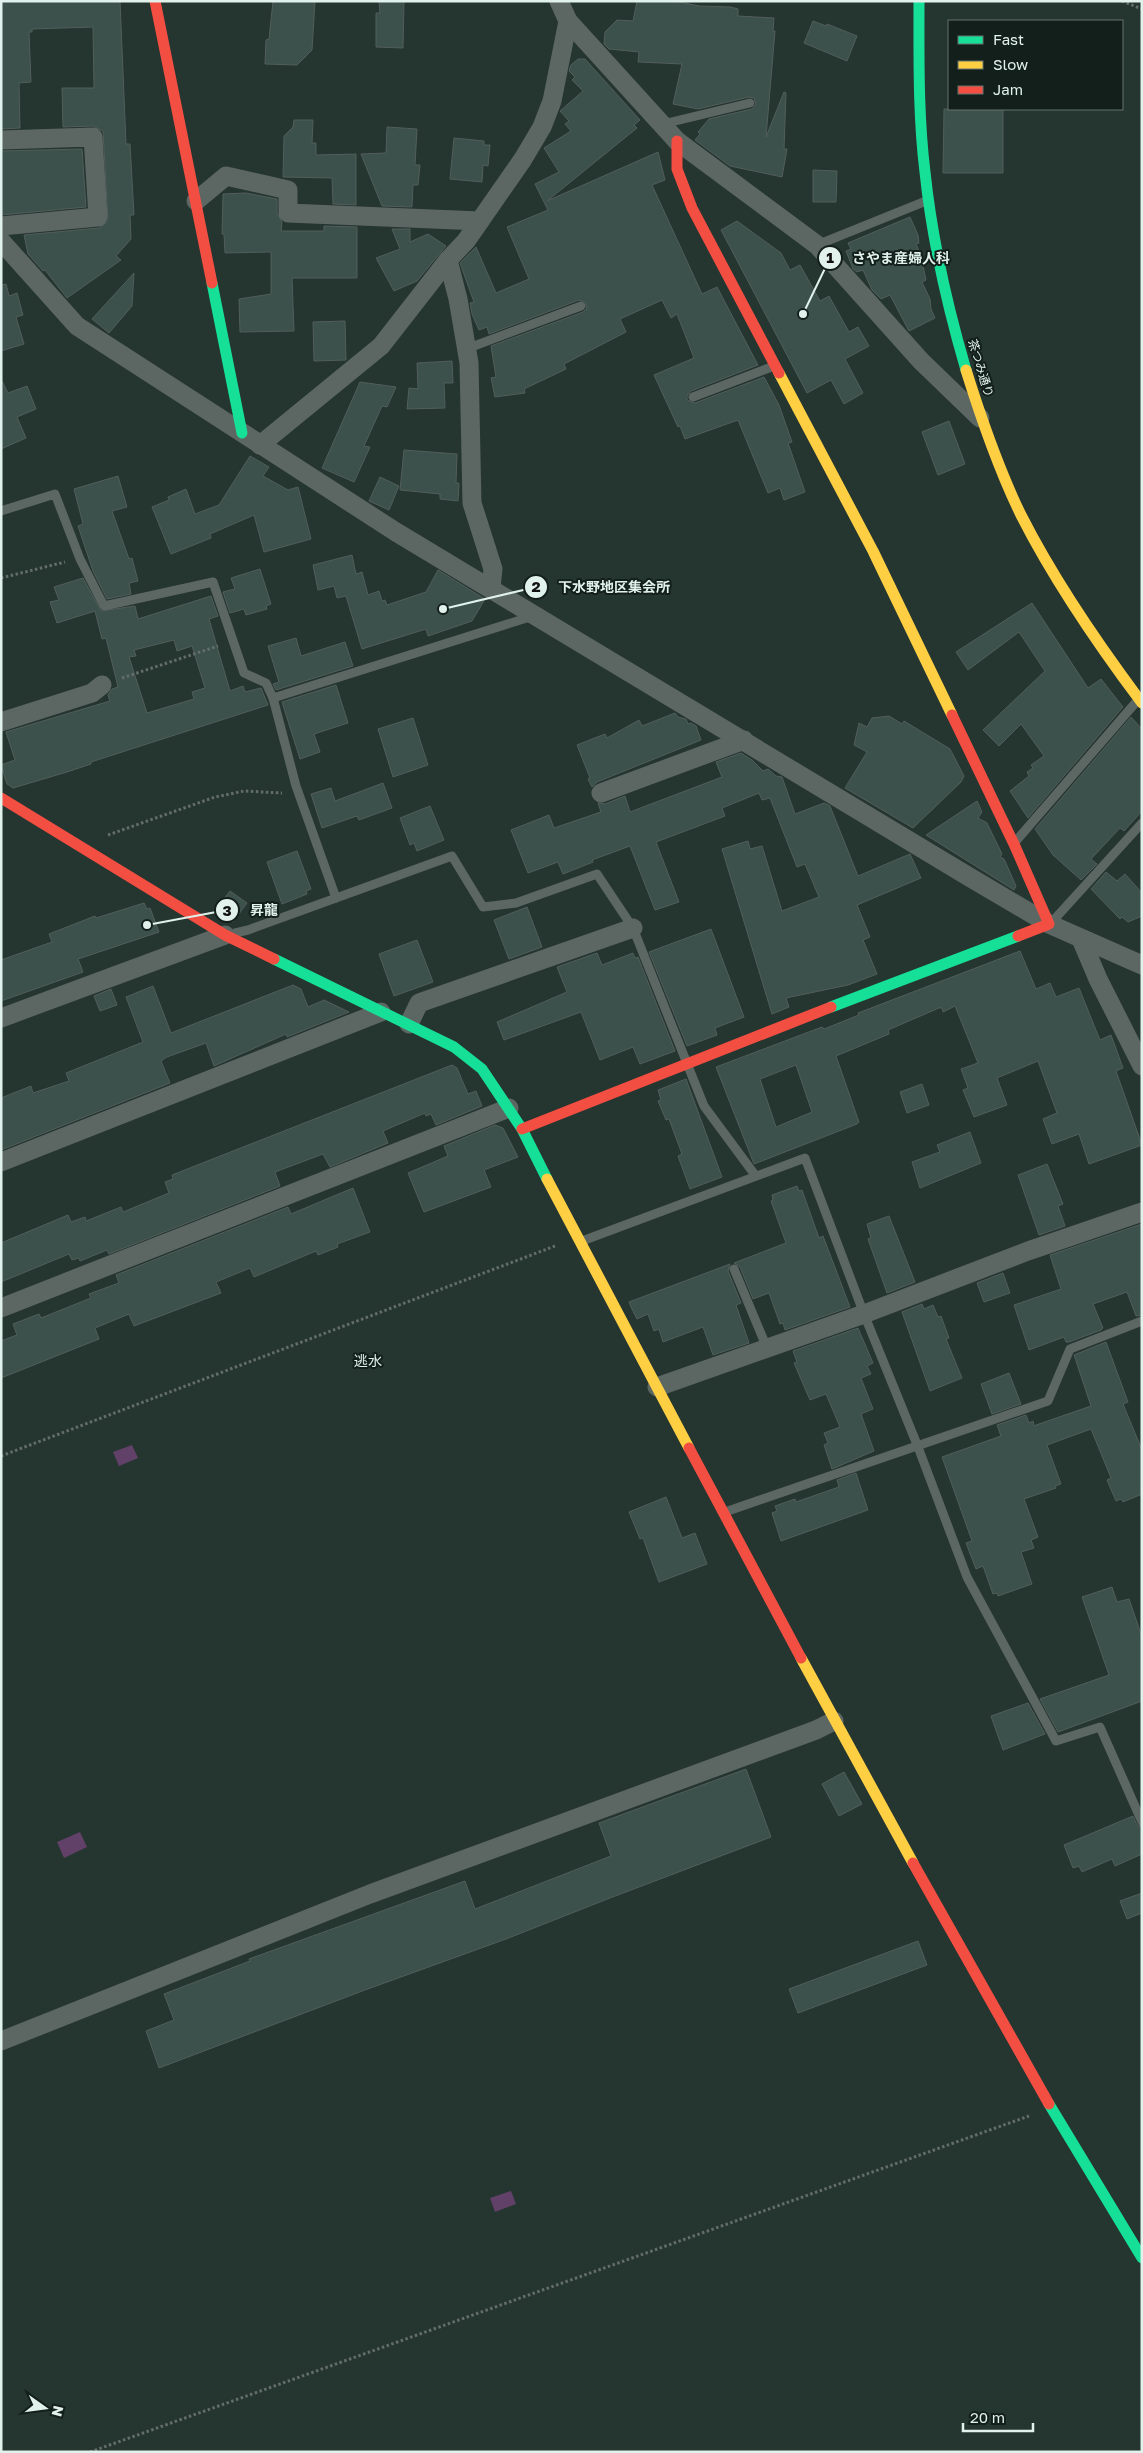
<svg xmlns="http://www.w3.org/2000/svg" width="1143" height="2453" font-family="'Golos Text','Noto Sans JP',sans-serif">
<rect width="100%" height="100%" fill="#253530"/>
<g fill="#624168">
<polygon points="132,1445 138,1458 119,1466 113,1452"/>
<polygon points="80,1832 87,1847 64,1858 57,1842"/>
<polygon points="511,2191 516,2204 495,2212 490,2198"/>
</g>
<g fill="#3c514c" stroke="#525e5a" fill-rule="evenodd">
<polygon points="1,1 120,1 126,144 130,144 134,215 130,215 131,239 116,256 121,260 67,298 45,270 43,271 28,254 24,235 99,228 108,221 103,131 93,126 63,127 62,88 94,88 93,27 32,29 32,32 29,32 31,82 19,83 20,128 1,129"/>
<polygon points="273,1 315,1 312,50 297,65 265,64 266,40 269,39"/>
<polygon points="379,1 404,1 403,48 376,47 376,13 380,13"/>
<polygon points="637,1 675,1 699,6 731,7 738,9 738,16 774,18 773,31 775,31 766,137 784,92 786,93 784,149 787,149 782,177 730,166 695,140 700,134 698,132 709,119 752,109 756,104 754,98 749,97 698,109 673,104 682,64 638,62 639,52 609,49 604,44 605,32 617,20 633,21"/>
<polygon points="813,21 826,26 827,24 857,36 847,61 804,43"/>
<polygon points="578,59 585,59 640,120 634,125 637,128 547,201 658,152 665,180 652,185 702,294 717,287 758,365 691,391 687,396 687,400 695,403 764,377 779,405 792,442 788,443 805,492 784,500 780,488 768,493 738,420 685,439 680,426 678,427 654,375 694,358 677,314 671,318 662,300 620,319 626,332 564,364 566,369 524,389 525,393 495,397 491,378 496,377 491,346 583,312 587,308 585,302 579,300 489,334 487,327 479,330 472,314 470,303 474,302 460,263 476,247 496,293 529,279 507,227 548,210 535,184 559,172 544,148 571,131 565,124 569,121 560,111 583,91 572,80 575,77 569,71 571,65"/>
<polygon points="944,109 1003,109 1003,173 943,173"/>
<polygon points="294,120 313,120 312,143 316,143 316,155 356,154 356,205 333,204 332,178 283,177 284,136 293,127"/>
<polygon points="387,127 417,129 415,165 420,165 418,185 413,185 412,207 382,206 361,154 386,153"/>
<polygon points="454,138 484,141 484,145 490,145 488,166 483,165 482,182 450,179"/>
<polygon points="82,149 86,207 1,215 1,151"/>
<polygon points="813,170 837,171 836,202 813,202"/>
<polygon points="246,193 277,199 277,213 282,222 281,231 324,231 324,226 357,227 357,278 292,278 294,331 240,332 239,299 271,294 271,252 225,253 224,234 222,234 223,194"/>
<polygon points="910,217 918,235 919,243 916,244 921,256 926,280 922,282 930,299 931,309 935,318 909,331 890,295 881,299 872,290 863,270 857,272 853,269 846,251 851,249 848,243"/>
<polygon points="737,221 781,253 790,270 800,265 820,301 829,296 849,332 858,327 869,346 845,359 863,393 844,404 831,380 807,393 721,230"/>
<polygon points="392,229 410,229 410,242 428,234 446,246 417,281 394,291 376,258 400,249"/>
<polygon points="134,273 132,306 109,333 92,319"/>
<polygon points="6,284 9,296 17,293 23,315 16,317 24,344 1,351 1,285"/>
<polygon points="345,321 346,360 314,361 313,322"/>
<polygon points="452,361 453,383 444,383 445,408 407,409 409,388 418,389 417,363"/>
<polygon points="1,379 8,393 27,386 36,409 17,417 26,438 1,449"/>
<polygon points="360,382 396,387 387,407 382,406 364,446 370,447 354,482 322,468"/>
<polygon points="949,421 965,464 938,475 922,432"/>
<polygon points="404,450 457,454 456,483 459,483 458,501 440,499 440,494 400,490"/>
<polygon points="250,456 269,467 263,476 288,490 298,487 311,539 264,552 254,515 210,534 211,538 171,554 152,507 169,500 168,497 186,489 195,514 219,505"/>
<polygon points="118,476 127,507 112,511 129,559 132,558 138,581 129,583 131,594 107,599 93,571 78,526 83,524 74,489"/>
<polygon points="380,477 399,486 389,510 369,501"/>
<polygon points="352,555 356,574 362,572 368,595 379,591 382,601 385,600 387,605 426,592 438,570 485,599 472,621 428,636 426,629 362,649 346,596 337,598 334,586 318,590 313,565"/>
<polygon points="260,569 271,604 266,606 267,609 246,615 244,609 230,613 223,592 235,589 231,578"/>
<path d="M83 578 101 611 135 606 138 619 211 596 218 616 209 619 230 691 243 686 245 692 261 688 268 705 91 762V764L67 772 13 788 7 784 1 765 15 760 6 732 110 701 108 695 112 689 118 687 106 638 102 639 95 611 57 623 50 602 59 600 54 587ZM174 640 177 651 192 646 205 688 192 692 194 699 147 713 129 657 136 656 134 650Z"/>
<polygon points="1032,603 1088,688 1101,679 1123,707 1028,818 1010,791 1029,776 1027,772 1033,768 1031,765 1044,756 1021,724 999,746 983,730 1045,671 1019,632 968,670 956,652"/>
<polygon points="296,638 301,656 345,642 353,666 276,690 273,684 279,682 268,646"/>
<polygon points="336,685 348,723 314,734 320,752 300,759 282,702"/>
<polygon points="675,713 678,717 686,719 688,724 691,723 696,726 701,740 597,782 592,787 588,779 590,778 577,745 605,734 607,738 639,720 642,726"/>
<polygon points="889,716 902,724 904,721 950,749 964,776 961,782 913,828 845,788 867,752 854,745 859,723 867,727 872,718"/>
<polygon points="1131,717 1142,729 1142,811 1124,831 1120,828 1091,859 1097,864 1081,880 1053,855 1035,829"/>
<polygon points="413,718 428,765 393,777 378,729"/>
<polygon points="741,753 752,760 763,771 768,769 776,776 782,777 795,814 824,803 830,806 858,876 910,854 921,878 857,905 870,937 863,940 877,974 848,985 786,998 789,1007 772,1014 722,849 748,841 750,849 762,846 782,911 819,897 805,864 797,867 770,798 762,800 759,793 722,808 725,816 656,842 679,902 655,910 630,846 592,860 593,862 563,874 558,862 528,873 511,830 549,815 554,828 601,812 598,803 605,804 625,796 630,812 722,777 716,762"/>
<polygon points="383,783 392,808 359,820 357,816 322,828 311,794 331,788 335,801"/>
<polygon points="977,801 982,812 978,818 987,823 1002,854 1000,857 1004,859 1016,886 1014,890 926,835"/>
<polygon points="430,806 444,840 417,851 414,843 410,845 400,818"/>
<polygon points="297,851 311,889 306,891 307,894 282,904 267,862"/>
<polygon points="1106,872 1117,881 1125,874 1142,893 1142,916 1128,922 1122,917 1120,919 1091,889"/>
<polygon points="230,891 247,903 233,922 216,909"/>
<polygon points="144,903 147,909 150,908 159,932 78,959 83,972 1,1001 1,960 52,942 49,934 95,916 96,918"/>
<polygon points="527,907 542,947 509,959 494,920"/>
<polygon points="711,929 744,1017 715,1028 717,1035 687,1046 649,952"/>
<polygon points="417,940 433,982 394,996 379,954"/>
<path d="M1020 951 1036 989 1050 983 1056 997 1079 988 1100 1040 1111 1035 1123 1068 1116 1071 1142 1145 1089 1164 1079 1134 1052 1144 1043 1119 1057 1113 1038 1061 997 1078 1007 1105 974 1117 963 1090 968 1088 961 1069 978 1063 955 1006 943 1012 942 1008H939L888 1030 889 1034 836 1056 859 1122 857 1124 754 1164 716 1067 822 1027 824 1029 859 1015 858 1013ZM796 1065 812 1112 776 1127 760 1079Z"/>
<polygon points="597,953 602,965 633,953 635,958 638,957 675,1051 640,1064 633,1047 600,1060 581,1012 504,1040 497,1022 567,992 557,967"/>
<polygon points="293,985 301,989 308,1007 324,1000 349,1012 287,1037 286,1034 214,1066 206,1043 167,1057 161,1061 170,1083 1,1150 1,1098 31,1086 33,1093 69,1081 66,1073 143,1042 126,997 153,986 171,1033"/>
<polygon points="111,989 117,1005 100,1011 94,996"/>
<polygon points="452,1065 457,1068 468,1094 476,1091 482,1106 436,1125 431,1114 426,1116 425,1113 383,1131 388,1143 330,1167 323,1154 275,1172 280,1186 109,1254 107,1250 80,1261 79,1258 72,1260 69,1254 1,1282 1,1243 68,1215 71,1222 85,1217 86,1221 121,1207 123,1212 169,1193 165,1182 173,1179 172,1175"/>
<polygon points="686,1079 722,1177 690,1189 678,1156 682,1154 669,1119 666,1120 658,1101 661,1100 658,1090"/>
<polygon points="922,1084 929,1105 907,1113 900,1092"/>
<polygon points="495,1125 503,1128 518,1157 484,1170 491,1187 424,1212 408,1173 448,1156 444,1146"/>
<polygon points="970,1132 981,1163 920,1188 912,1162 940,1152 937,1145"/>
<polygon points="1047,1164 1063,1204 1058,1206 1065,1226 1039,1235 1018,1175"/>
<polygon points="797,1186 799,1191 802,1190 819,1238 823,1236 850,1307 785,1330 783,1323 780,1324 769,1293 753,1299 740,1267 734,1263 786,1243 771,1201 773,1200 772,1195"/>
<polygon points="353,1188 370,1232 337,1244 338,1247 318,1255 316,1251 254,1277 250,1268 216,1282 221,1293 134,1326 129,1314 95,1328 99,1339 1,1378 1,1341 17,1335 13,1324 39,1314 41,1318 91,1298 89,1294 119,1283 116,1275 288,1207 291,1214"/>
<polygon points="889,1216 915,1282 887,1293 868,1239 871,1238 867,1224"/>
<polygon points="1142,1224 1142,1315 1136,1316 1127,1292 1093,1304 1103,1328 1101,1330 1069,1342 1066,1342 1064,1337 1029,1350 1014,1305 1061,1289 1050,1255"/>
<polygon points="730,1264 728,1271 741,1303 736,1305 749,1343 713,1355 703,1327 663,1342 659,1329 654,1331 648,1314 637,1319 631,1307 629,1302"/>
<polygon points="1003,1273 1010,1293 984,1302 977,1283"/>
<polygon points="922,1304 924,1309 933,1305 938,1317 941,1316 949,1338 946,1339 962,1378 930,1391 902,1312"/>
<polygon points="858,1328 873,1363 867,1366 871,1374 861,1378 873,1409 861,1414 874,1451 832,1469 824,1445 828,1443 824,1433 840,1427 826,1394 810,1400 794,1363 797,1362 793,1351"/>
<polygon points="1106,1342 1128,1402 1123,1404 1142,1450 1142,1494 1123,1502 1121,1499 1116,1501 1107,1480 1111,1478 1091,1429 1047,1445 1061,1484 1055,1486 1056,1488 1024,1499 1038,1537 1031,1540 1034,1548 1021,1552 1032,1584 998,1596 997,1593 993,1594 983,1566 976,1569 966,1543 972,1541 942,1457 1001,1436 997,1425 1026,1415 1029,1423 1033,1421 1034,1426 1036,1425 1091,1406 1074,1355"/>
<polygon points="1009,1373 1021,1404 992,1414 981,1384"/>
<polygon points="856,1473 868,1510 781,1541 772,1513 777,1511 775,1506 795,1499 796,1502 839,1487 837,1480"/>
<polygon points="666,1497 682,1538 695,1533 707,1564 659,1582 643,1538 640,1539 629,1512"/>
<polygon points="1112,1587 1117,1602 1129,1599 1142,1637 1142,1701 1058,1732 1040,1699 1109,1675 1082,1597"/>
<polygon points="1028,1703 1045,1734 1003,1750 991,1716"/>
<polygon points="746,1769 771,1837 610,1898 506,1939 365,1990 159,2068 146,2031 174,2020 164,1994 250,1961 249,1959 465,1881 475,1909 611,1856 599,1823"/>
<polygon points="844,1772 862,1804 839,1816 822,1784"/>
<polygon points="1133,1816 1137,1825 1142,1828 1142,1854 1115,1866 1112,1859 1082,1872 1079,1866 1073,1868 1064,1845"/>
<polygon points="1142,1893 1142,1913 1127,1919 1120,1901"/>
<polygon points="918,1941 927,1965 798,2013 789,1989"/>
</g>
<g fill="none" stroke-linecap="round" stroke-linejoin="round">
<g stroke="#636e6a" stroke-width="3" stroke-dasharray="2.5 2.5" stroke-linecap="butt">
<polyline points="1122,1 1142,9"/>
<polyline points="1,578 65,562"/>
<polyline points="122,678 218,646"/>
<polyline points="108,835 215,797 244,791 282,793"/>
<polyline points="1,1456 555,1246"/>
<polyline points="90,2452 1029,2116"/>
</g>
<g stroke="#5c6763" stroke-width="9">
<polyline points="663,124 750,103"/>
<polyline points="817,245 926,201"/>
<polyline points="466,349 581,306"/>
<polyline points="693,397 774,366"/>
<polyline points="1,511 55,494 80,559 104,606 213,582 244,673 266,683 273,698 296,786 336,898"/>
<polyline points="273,698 533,616"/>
<polyline points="1016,841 1137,701"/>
<polyline points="1051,923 1142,823"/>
<polyline points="235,933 248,930 452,856 483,907 516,903 597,874 633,928 704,1106 755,1175"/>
<polyline points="582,1241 805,1158 864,1314 918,1447 967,1577 1056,1741 1100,1727 1142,1822"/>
<polyline points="734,1269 767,1348"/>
<polyline points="725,1512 1048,1401 1070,1349 1142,1321"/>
</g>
<g stroke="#5c6763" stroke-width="19">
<polyline points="568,21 677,141 817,245 921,361 980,418"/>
<polyline points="1,140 93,137 98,217 1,226"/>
<polyline points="196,201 226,176 288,190 288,213 480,221"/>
<polyline points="1,241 77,326 396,532 971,878 1049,924 1142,965"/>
<polyline points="448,260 458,299 469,363 472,503 493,569 491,588"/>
<polyline points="260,445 381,346 448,260 466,241 523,159 542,127 552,101 568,21 559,1"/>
<polyline points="1,722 92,693 102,685"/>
<polyline points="601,793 744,740"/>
<polyline points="1081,939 1098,979 1142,1066"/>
<polyline points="1,1018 225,935"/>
<polyline points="409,1024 419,1003 633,928"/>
<polyline points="1,1162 381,1012"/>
<polyline points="1,1308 509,1108"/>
<polyline points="657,1387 864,1314 1028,1251 1142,1212"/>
<polyline points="1,2041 370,1894 816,1730 834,1721"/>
</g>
<g stroke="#16e098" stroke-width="11">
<path d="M919 1C919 58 918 115 925 172 932 239 947 305 966 370"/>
<polyline points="212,283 242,433"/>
<polyline points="274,959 454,1047 482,1069 522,1129 547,1179"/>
<polyline points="831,1007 1018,936"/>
<polyline points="1049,2104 1142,2258"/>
</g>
<g stroke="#ffcf43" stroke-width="11">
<path d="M966 370C981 418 999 470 1021 515 1055 582 1097 643 1142 703"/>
<polyline points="779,373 873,551 952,715"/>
<polyline points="547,1179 689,1448"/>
<polyline points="801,1658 913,1863"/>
</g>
<g stroke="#f24e42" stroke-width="11">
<polyline points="155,1 212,283"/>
<polyline points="677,141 677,169 692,208 779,373"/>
<polyline points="952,715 1014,844 1049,924 1018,936"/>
<polyline points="1,798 225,935 274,959"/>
<polyline points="522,1129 831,1007"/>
<polyline points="689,1448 801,1658"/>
<polyline points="913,1863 1049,2104"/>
</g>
</g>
<g text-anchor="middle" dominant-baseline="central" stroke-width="4" stroke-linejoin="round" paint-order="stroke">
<g font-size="12" fill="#e1f1eb" stroke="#131f1b">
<text transform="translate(981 368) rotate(73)">茶つみ通り</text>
</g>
<g font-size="14" fill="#e1f1eb" stroke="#131f1b">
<text x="368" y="1360">逃水</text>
</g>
</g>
<path fill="none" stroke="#e1f1eb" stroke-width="2" d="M803 314L830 258M443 609L536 587M147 925L227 910"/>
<g fill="#e1f1eb" stroke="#131f1b" stroke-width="2">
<circle cx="803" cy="314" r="5"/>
<circle cx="443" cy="609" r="5"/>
<circle cx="147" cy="925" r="5"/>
<circle cx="830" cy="258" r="12"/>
<circle cx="536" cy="587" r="12"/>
<circle cx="227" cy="910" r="12"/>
</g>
<g font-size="15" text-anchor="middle" font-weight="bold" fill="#111">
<text x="830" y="263">1</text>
<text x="536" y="592">2</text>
<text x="227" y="916">3</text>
</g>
<g font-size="14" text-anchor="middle" font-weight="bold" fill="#e1f1eb" stroke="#131f1b" stroke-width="4" stroke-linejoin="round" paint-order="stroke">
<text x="901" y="263">さやま産婦人科</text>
<text x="614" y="592">下水野地区集会所</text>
<text x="264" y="915">昇龍</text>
</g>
<rect width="1143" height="2453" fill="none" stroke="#e1f1eb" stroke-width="5"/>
<rect x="948" y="20" width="175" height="90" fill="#131f1b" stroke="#65736e"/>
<rect x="958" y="36" width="25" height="8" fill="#16e098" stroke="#65736e"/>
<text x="993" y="45" font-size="15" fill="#e1f1eb">Fast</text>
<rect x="958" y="61" width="25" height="8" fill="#ffcf43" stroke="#65736e"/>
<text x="993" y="70" font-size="15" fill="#e1f1eb">Slow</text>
<rect x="958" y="86" width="25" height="8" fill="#f24e42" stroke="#65736e"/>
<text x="993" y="95" font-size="15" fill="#e1f1eb">Jam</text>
<g transform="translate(45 2408) rotate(104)" stroke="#131f1b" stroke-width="4" paint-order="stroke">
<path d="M0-4L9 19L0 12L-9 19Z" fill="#e1f1eb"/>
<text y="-8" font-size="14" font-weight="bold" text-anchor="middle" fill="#e1f1eb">N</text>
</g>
<path d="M963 2423v8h70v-8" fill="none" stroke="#e1f1eb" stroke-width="2.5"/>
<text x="970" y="2423" font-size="15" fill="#e1f1eb" stroke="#131f1b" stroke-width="4" paint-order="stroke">20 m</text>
</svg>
